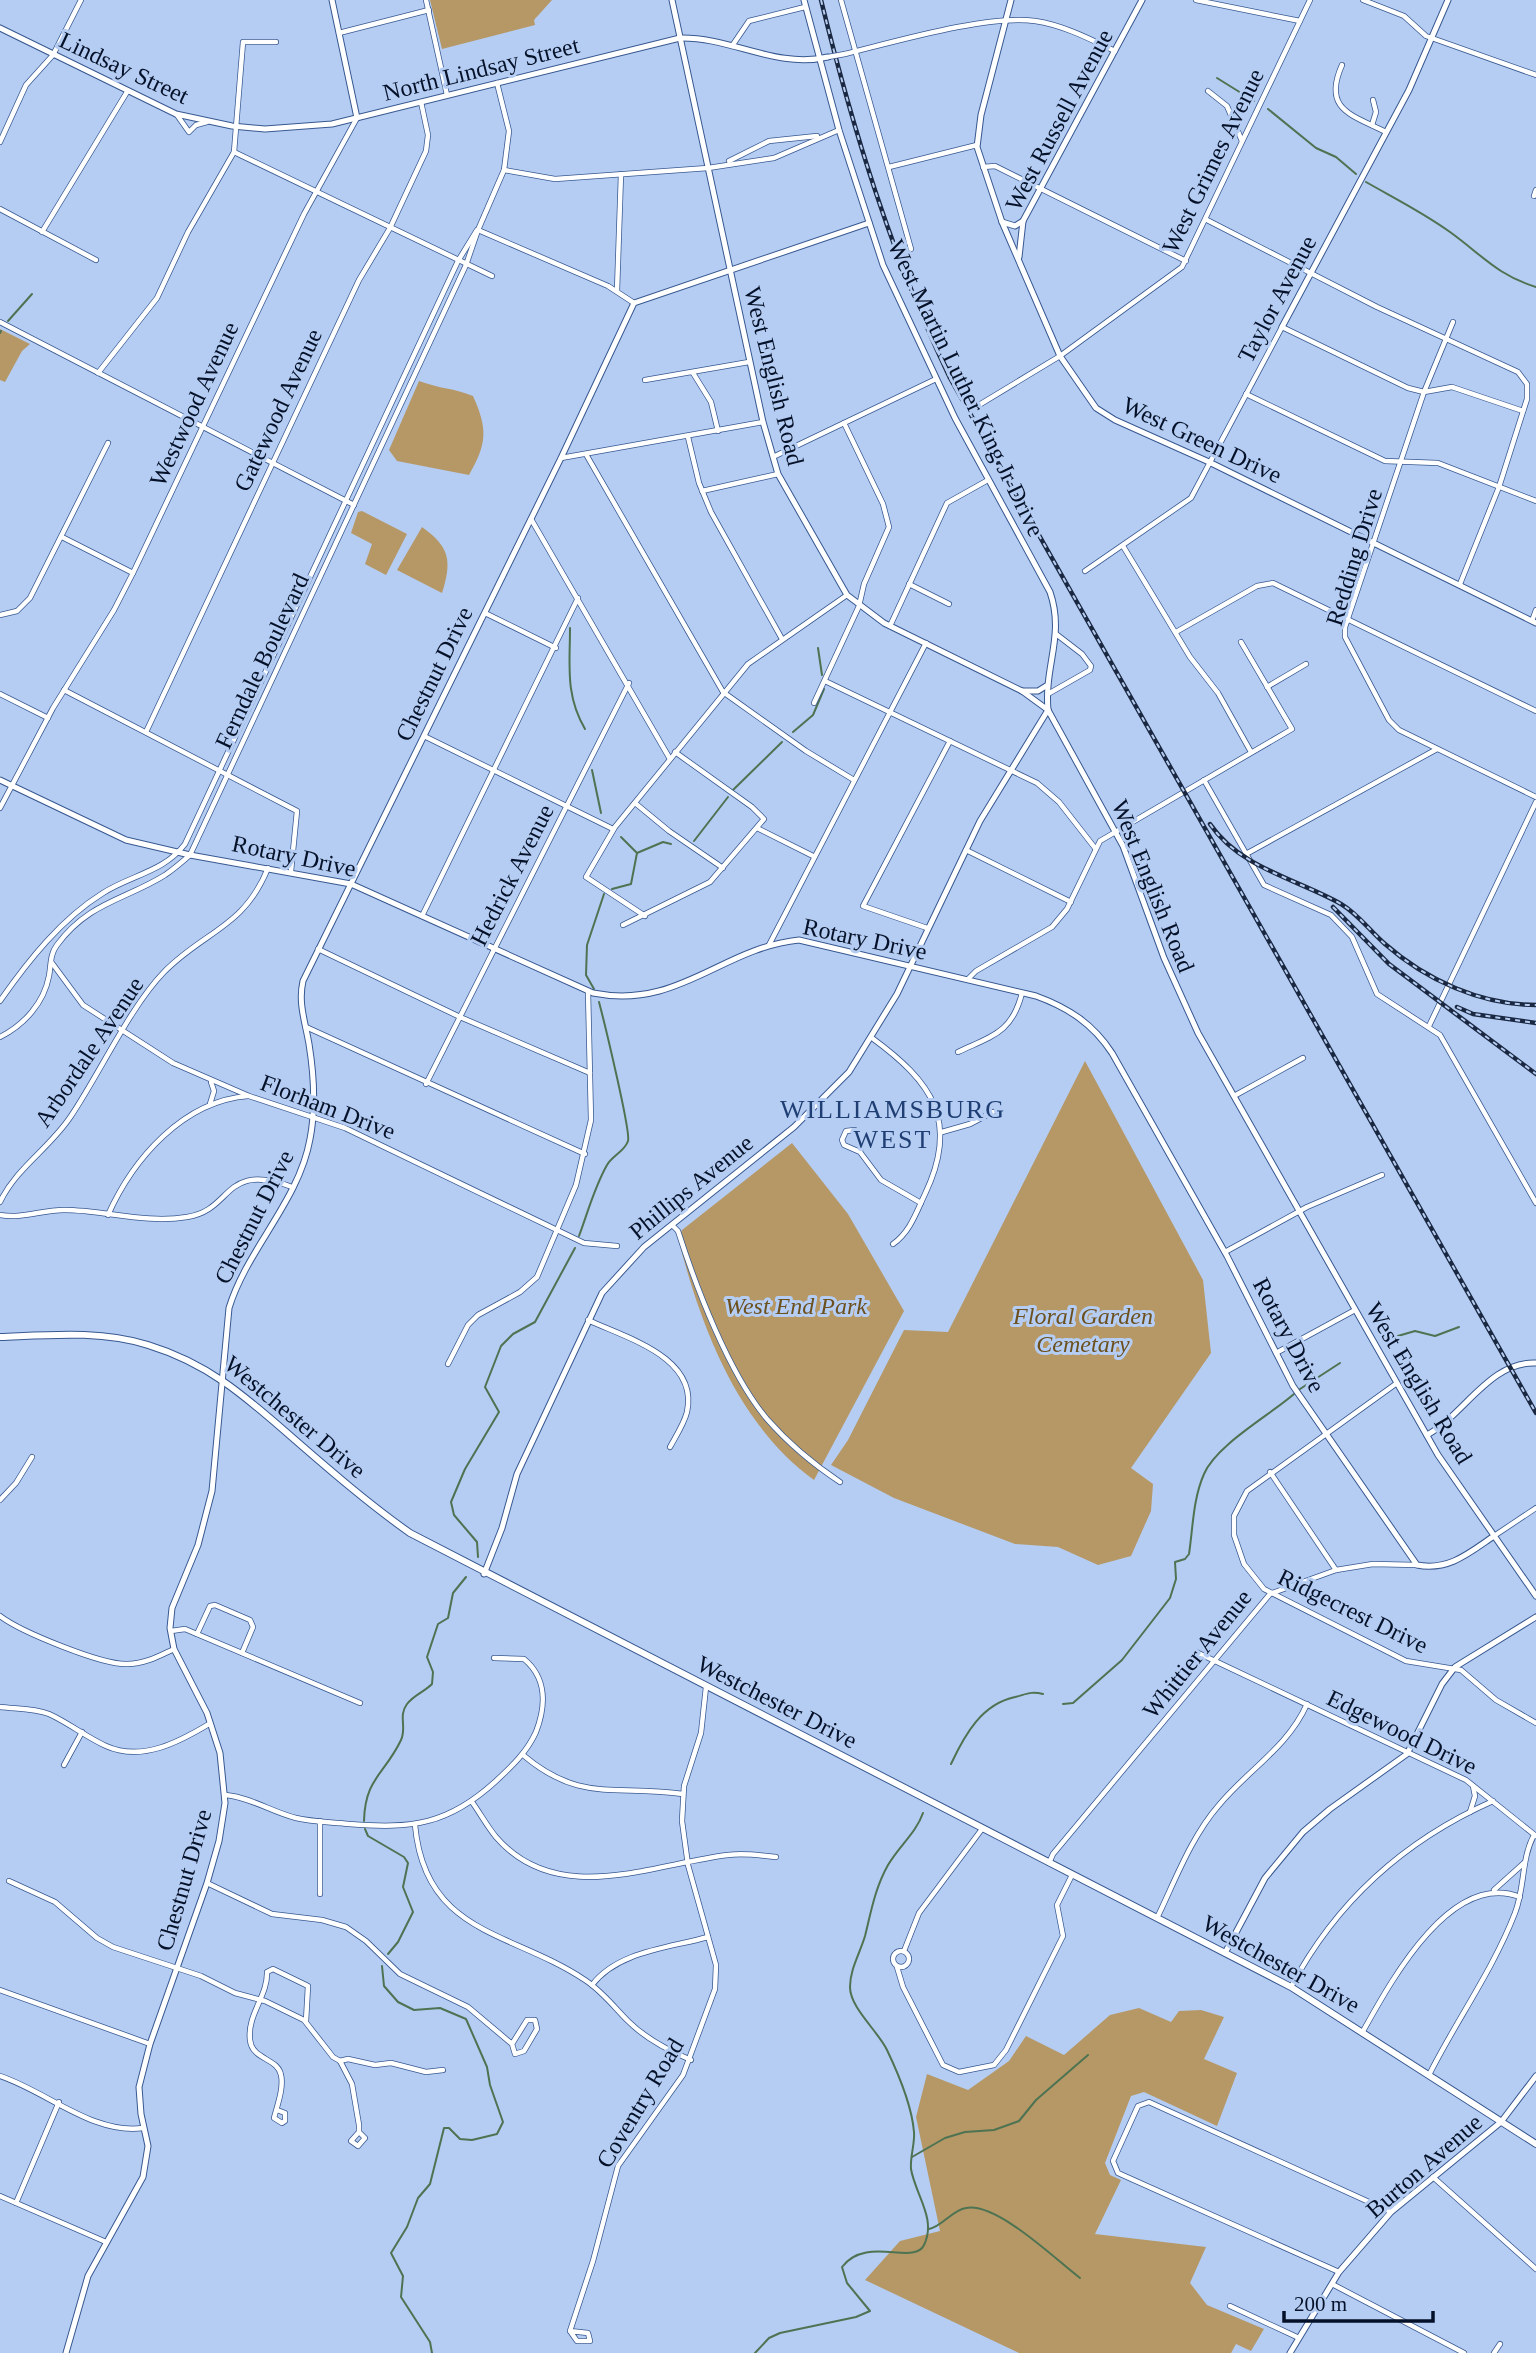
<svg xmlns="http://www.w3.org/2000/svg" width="1536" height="2353" font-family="Georgia,serif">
<rect width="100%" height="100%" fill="#b5cdf3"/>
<g fill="#b69866">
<polygon points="430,0 552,0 534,20 535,25 442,49"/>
<polygon points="0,329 30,344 22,351 5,382 0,380"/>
<path d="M419 381C440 389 454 388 473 396 488 429 487 444 469 475L397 461 389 450Z"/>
<polygon points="362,511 407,534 386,575 365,564 372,544 351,533 358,512"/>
<path d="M422 527C450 547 452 561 442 593L397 570Z"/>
<polygon points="1085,1061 1203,1280 1211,1353 1131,1468 1153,1484 1151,1511 1131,1556 1098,1565 1058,1547 1015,1544 894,1498 831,1465 848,1440 904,1330 948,1332"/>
<path d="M792 1143 848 1214 904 1311 814 1480C737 1424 701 1327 678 1238L682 1230Z"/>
<polygon points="1139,2008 1171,2022 1179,2011 1201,2010 1224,2017 1204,2059 1237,2073 1217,2126 1144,2092 1131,2096 1105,2163 1110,2175 1121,2180 1095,2234 1206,2247 1190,2283 1207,2305 1264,2329 1251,2351 1236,2344 1231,2353 1019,2353 865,2280 900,2241 940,2231 916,2117 927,2074 968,2090 1009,2061 1026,2036 1064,2055 1110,2015"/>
</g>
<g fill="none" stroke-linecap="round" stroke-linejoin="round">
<g stroke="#4e7352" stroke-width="2">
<polyline points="1217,78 1254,101"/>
<polyline points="1268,109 1316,148 1336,157 1356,174"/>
<path d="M1366 182C1394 198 1424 213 1450 232 1482 255 1497 275 1536 287"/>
<polyline points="8,321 32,294"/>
<polyline points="0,333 1,331"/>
<path d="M570 628C570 665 565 695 585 729"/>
<polyline points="818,648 822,675"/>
<polyline points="793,732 813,715 824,689"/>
<polyline points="592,770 601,813"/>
<polyline points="733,790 782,742"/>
<polyline points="694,841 728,797"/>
<polyline points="637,853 663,842 671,844"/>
<polyline points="612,889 631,884 637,853 621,837"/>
<polyline points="594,989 586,975 587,945 604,894"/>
<path d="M579 1236C588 1212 594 1188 607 1165 612 1156 625 1151 628 1141 631 1132 604 1021 599 1002"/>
<polyline points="1391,1338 1415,1331 1435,1336 1459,1327"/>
<polyline points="1300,1389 1340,1363"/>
<polyline points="478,1557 477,1542 454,1515 451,1502 465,1469 499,1412 485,1387 501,1346 513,1334 535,1322 575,1248"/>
<path d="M1063 1704 1073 1703 1122 1660 1170 1598 1176 1579 1175 1562 1185 1559 1189 1554C1193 1527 1193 1499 1204 1474 1216 1445 1270 1415 1294 1394"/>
<path d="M951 1764C965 1734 982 1704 1015 1697 1027 1694 1031 1691 1043 1694"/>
<path d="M364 1821C365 1778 385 1774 401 1740 407 1727 398 1716 407 1704 414 1695 424 1692 432 1684L433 1672 427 1657 438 1624 448 1618 453 1593 466 1577"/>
<polyline points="365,1829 368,1836 404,1857 408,1863 403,1887 413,1912 398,1942 388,1954"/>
<polyline points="382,1966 384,1986 398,2002 414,2010 440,2008 466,2019 487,2067 490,2085 503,2122 497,2134 472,2140 460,2139 449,2128 444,2128 430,2184 418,2198 407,2227 391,2253 403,2276 401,2297 430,2342 432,2353"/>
<polyline points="912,2157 945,2138 965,2132 994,2130 1019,2121 1036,2100 1088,2055"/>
<path d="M929 2229C943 2226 952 2210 966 2208 997 2202 1056 2260 1080 2278"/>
<path d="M755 2353 769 2338 780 2333 856 2317 870 2311 847 2283 842 2267C866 2235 914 2266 924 2245 937 2219 915 2194 911 2169 910 2156 915 2144 914 2132 912 2107 898 2073 887 2050 878 2031 850 2008 850 1987 850 1969 860 1953 865 1936 871 1912 875 1888 888 1865 899 1846 916 1833 923 1813"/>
</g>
<defs>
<g id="street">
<polyline points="426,0 447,95"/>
<polyline points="841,0 911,249"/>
<polyline points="1196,0 1300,21"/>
<polyline points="1363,0 1404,16 1426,36 1536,75"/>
<polyline points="339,33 429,10"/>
<polyline points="732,46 749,21 805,7"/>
<path d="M845 54C894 42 989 14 1035 21 1063 25 1090 39 1115 51"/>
<path d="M1342 65C1322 110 1352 115 1386 132"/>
<polyline points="1208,91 1227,106 1242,141"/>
<polyline points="177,115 189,132 196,125 207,122"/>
<polyline points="1372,125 1376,112 1373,100"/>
<polyline points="0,142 26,85 53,55 81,0"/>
<polyline points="234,152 492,276"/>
<polyline points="729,161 769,141 817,136"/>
<polyline points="889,167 977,145"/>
<polyline points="983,167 995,166 1186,261"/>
<polyline points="504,170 555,179 708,168 774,158 839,130"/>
<polyline points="1534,196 1536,190"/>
<polyline points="0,209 96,260"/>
<polyline points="1207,220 1377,307 1518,372 1527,384 1527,399 1499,487 1460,584"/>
<polyline points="478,230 608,286 634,303"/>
<polyline points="42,232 127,92"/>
<polyline points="617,291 621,174"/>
<polyline points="0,322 354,505"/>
<polyline points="1453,322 1424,392 1345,627 1345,637 1389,720 1399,730 1536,797"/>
<polyline points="98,373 157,298 188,232 234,152 243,42 276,42"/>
<polyline points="693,373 711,402 718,431"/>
<polyline points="645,380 749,362"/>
<polyline points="1246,394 1385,461 1438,463 1536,501"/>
<polyline points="979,405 1060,356 1182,267 1310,0"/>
<polyline points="688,437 699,483 711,512 782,639"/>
<polyline points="587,456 723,692 806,751 854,780"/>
<polyline points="773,457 936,379"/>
<polyline points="561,458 763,422"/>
<polyline points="702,491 778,474"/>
<polyline points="531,519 670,759"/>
<polyline points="62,537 133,573"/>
<polyline points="1123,546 1190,657 1218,693 1251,752"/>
<polyline points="1085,571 1191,498 1282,327 1408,388 1424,392 1452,387 1523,411"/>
<polyline points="909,584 949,604"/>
<polyline points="485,613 556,648"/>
<polyline points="0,615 17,611 30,598 108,443"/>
<polyline points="1532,621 1536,610"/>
<polyline points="890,626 947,503 988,480"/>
<polyline points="1176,632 1257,586 1273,583 1536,711"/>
<polyline points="825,681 1037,783 1059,802 1095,848"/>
<polyline points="1267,687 1306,664"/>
<polyline points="64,690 297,811 291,871"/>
<polyline points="0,694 48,718"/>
<polyline points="1048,694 1090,670 1091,666 1082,654 1056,634"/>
<polyline points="814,703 859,606 864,584 889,527 883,504 844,423"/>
<polyline points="146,732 359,280 390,228 426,151 428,135 421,102"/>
<polyline points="424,736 613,829"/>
<polyline points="1204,780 1264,885 1331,915 1352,937 1377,994 1440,1035 1536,1203"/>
<polyline points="635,803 669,831 723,868"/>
<polyline points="0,808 53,708 114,610 133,573 304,214 357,118"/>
<polyline points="757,828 813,856"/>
<polyline points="966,850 1071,902"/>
<polyline points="1246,854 1437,749"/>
<polyline points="422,916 578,598"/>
<polyline points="645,916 586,877 615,827 748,664 847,595"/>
<polyline points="623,925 710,882 764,819 752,807 675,752"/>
<polyline points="927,928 863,906 950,741"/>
<polyline points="769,945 926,643"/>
<polyline points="318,949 460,1017 590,1073"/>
<polyline points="52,963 83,1005 173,1063 249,1096 345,1128 584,1243 617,1246"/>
<polyline points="968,979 976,971 1052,927 1067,909 1100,841 1292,729 1241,642"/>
<path d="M0 1001C28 961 61 919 103 893 131 875 164 872 185 844L458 261 477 230"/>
<polyline points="1429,1026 1536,802"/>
<polyline points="306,1027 585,1154"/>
<path d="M0 1037C24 1025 44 1003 49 976 51 965 50 954 57 945 89 902 125 900 165 875 174 869 182 862 190 855L466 265 478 230 504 170 509 131 497 83"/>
<path d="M872 1038C932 1082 960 1121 925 1194 916 1213 910 1232 893 1244"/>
<path d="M958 1052C992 1036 1012 1033 1022 993"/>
<polyline points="426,1084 629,683"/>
<polyline points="1234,1096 1303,1058"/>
<polyline points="210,1104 214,1091 211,1082"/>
<polyline points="942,1132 970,1124 993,1112"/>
<polyline points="860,1152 862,1136 855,1130 846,1131 842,1140 844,1145 860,1152 881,1180 921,1203"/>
<path d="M0 1202C17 1167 50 1148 71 1116 100 1073 130 1007 164 972 204 931 244 928 268 868"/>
<path d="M0 1215C22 1219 42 1210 64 1210 105 1210 145 1224 187 1217 234 1210 222 1161 292 1187"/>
<path d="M108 1215C133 1159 183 1101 248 1096"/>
<path d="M672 1225 678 1231C696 1287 729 1374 767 1419 788 1443 813 1464 840 1482"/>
<polyline points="1225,1252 1307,1207 1382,1175"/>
<path d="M588 1320C626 1338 699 1357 687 1412 684 1424 676 1436 670 1447"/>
<polyline points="1276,1353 1355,1310"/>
<polyline points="448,1364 468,1325 478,1315 520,1292 537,1277 576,1185 591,1120 588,991"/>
<polyline points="1397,1383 1247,1491 1234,1516 1234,1535 1244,1564 1264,1589 1406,1661 1461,1670 1496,1700 1536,1723"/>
<polyline points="1270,1472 1336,1570"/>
<polyline points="0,1500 16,1483 32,1457"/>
<polyline points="1494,1536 1536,1508"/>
<path d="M0 1616C21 1632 102 1665 127 1664 145 1664 159 1656 174 1649"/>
<polyline points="171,1631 185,1629 360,1703"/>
<polyline points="197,1634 210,1606 215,1605 250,1620 253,1627 242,1653"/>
<polyline points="1196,1652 1466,1780 1536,1836"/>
<path d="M0 1707C16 1709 34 1708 49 1714 69 1723 86 1737 106 1746 142 1762 179 1742 209 1724"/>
<path d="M523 1755C581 1804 616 1784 683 1794"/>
<polyline points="64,1765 82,1732"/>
<path d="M226 1795C252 1798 272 1812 296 1818 313 1822 332 1822 349 1824 412 1829 448 1825 496 1781 512 1766 527 1752 536 1732 546 1706 547 1678 524 1659L494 1658"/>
<path d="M472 1802C480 1813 487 1826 496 1837 557 1908 652 1864 728 1855 744 1853 760 1855 776 1857"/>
<polyline points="1470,1812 1475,1796 1473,1786"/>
<polyline points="320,1821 320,1894"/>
<path d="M415 1825C425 1935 512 1931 585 1980 602 1991 614 2007 628 2021 646 2039 667 2050 691 2060"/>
<polyline points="1049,1863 1053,1854 1270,1594 1336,1570 1373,1564 1417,1565"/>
<polyline points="9,1881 55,1902 97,1938 113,1947 201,1976 235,1993 265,2001 304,2020 333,2057 340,2061"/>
<polyline points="207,1883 272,1914 322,1920 346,1927 366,1941 400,1974 468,2007 512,2044 515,2054 524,2051 537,2029 535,2020 527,2020 512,2044"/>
<polyline points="1494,1890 1524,1863"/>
<path d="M1157 1918C1175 1881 1191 1837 1219 1805 1248 1770 1288 1747 1307 1704"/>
<circle cx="901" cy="1959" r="8"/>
<polyline points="904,1951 919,1913 982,1829"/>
<polyline points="897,1967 903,1987 943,2065 959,2072 994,2065 1006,2050 1063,1936 1057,1905 1072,1875"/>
<path d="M592 1985C618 1951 669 1948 708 1937"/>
<path d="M1291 1987C1336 1902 1405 1840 1493 1801"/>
<polyline points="0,1990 150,2044"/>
<path d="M1362 2033C1390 1983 1450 1870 1520 1897"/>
<polyline points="340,2061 352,2084 359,2125 359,2132 351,2141 358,2146 365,2138 359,2132"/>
<polyline points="340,2061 348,2059 375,2065 391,2063 426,2072 443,2070"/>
<path d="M1429 2075C1456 2021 1493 1970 1515 1913 1525 1888 1521 1859 1534 1835"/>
<path d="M0 2076C46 2091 93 2135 143 2128"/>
<path d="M277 2110 285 2113V2121L282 2123 274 2118C277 2106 284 2088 281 2075 278 2058 252 2060 250 2040 247 2014 268 1996 267 1972L273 1969 308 1986 306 2021"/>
<polyline points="1433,2177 1536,2269"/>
<polyline points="0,2196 106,2242"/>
<polyline points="16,2203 59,2102"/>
<polyline points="1339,2272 1118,2173 1113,2161 1138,2106 1149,2102 1391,2212"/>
<polyline points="1332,2284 1464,2353"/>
<polyline points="1230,2306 1299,2338"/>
<polyline points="570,2331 588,2333 590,2341 577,2341 570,2331 593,2261 618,2166 683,2075 715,1989 716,1965 688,1865 682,1821 684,1786 701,1733 706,1687"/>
<polyline points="1494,2353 1500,2344"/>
</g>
<g id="secondary">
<polyline points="332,0 357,118"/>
<polyline points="672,0 763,422 778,474 847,595 884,623 1022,691 1048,710 1123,846 1164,958 1198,1033 1438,1455 1536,1596"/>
<path d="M804 0 839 130 883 265 955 418 1050 592C1065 636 1044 665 1048 710"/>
<polyline points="1011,0 981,115 977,147 1002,222 1060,356 1096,408 1115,420 1209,462 1536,623"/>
<path d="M0 28 176 114 232 126 265 129 332 124 680 38C732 37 775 69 828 57"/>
<polyline points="1002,222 1015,226 1023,221"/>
<polyline points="1019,257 1023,221 1142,0"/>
<polyline points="1282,327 1409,90 1448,0"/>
<polyline points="1022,691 1038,691 1046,686"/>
<path d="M0 780 126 840 190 855 351 884 593 993C679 1010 721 948 799 940L1036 996C1069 1008 1093 1024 1112 1053L1227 1256 1293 1386 1417 1565C1449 1571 1469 1553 1494 1536"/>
<path d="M1427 1435C1464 1415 1490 1361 1536 1363"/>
<polyline points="484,1574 502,1528 517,1474 602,1293 644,1247 794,1127 849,1072 897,994 980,821 1048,710"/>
<polyline points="1225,1953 1265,1878 1303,1832 1330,1809 1407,1754 1442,1684 1455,1667 1536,1617"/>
<path d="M66 2353 88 2276 143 2177 148 2146 141 2114 139 2087 150 2044 207 1883 219 1841 225 1803 220 1753 207 1713 174 1649 170 1628 172 1608 198 1545 212 1491 229 1308C247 1249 299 1201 310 1139 316 1108 314 1075 309 1044 305 1021 298 1003 303 981L561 458 634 303 869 223"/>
<polyline points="1290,2353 1339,2272 1391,2212 1501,2122 1536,2076"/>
</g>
<path id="primary" d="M0 1337C49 1335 101 1330 148 1345 210 1364 247 1398 294 1439 332 1472 369 1504 410 1533L1291 1987 1536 2144"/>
</defs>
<use href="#street" stroke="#375890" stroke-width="6"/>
<use href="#secondary" stroke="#375890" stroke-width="7"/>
<use href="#primary" stroke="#375890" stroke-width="8"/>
<use href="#street" stroke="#fff" stroke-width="4.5"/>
<use href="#secondary" stroke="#fff" stroke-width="5"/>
<use href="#primary" stroke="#fff" stroke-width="6"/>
<defs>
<g id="rail">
<path d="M821 0C853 130 892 257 950 378L1536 1413"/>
<path d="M1210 824C1240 868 1297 879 1341 904 1358 914 1370 931 1385 944 1426 980 1481 1005 1536 1005"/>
<polyline points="1333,907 1389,964 1536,1074"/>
<polyline points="1457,1007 1473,1014 1536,1023"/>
</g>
</defs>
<use href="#rail" stroke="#1a2841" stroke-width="4.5"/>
<use href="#rail" stroke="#b5cdf3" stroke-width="2" stroke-dasharray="5" stroke-linecap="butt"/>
<defs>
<polyline id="street-bridge" points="828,57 845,54"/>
</defs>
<use href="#street-bridge" stroke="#375890" stroke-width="6" stroke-linecap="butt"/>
<use href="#street-bridge" stroke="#fff" stroke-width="4.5"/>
</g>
<g text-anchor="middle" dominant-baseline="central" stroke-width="6" stroke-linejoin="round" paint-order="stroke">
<g font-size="24" fill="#051128" stroke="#b5cdf3">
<text transform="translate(124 68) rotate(25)">Lindsay Street</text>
<text transform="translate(481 69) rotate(-14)">North Lindsay Street</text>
<text transform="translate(1059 120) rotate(-62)">West Russell Avenue</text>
<text transform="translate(1213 161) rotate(-64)">West Grimes Avenue</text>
<text transform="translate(1277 299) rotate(-62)">Taylor Avenue</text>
<text transform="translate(774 376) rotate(76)">West English Road</text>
<text transform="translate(966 388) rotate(64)">West Martin Luther King Jr Drive</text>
<text transform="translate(194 404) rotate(-65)">Westwood Avenue</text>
<text transform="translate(278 410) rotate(-65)">Gatewood Avenue</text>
<text transform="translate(1202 440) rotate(25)">West Green Drive</text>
<text transform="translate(1354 557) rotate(-73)">Redding Drive</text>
<text transform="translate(262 661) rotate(-65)">Ferndale Boulevard</text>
<text transform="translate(434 674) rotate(-64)">Chestnut Drive</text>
<text transform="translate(294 856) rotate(12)">Rotary Drive</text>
<text transform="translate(512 875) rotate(-63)">Hedrick Avenue</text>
<text transform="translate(1153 886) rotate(68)">West English Road</text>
<text transform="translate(865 939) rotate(12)">Rotary Drive</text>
<text transform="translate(89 1052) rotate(-56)">Arbordale Avenue</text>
<text transform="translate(328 1107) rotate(21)">Florham Drive</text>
<text transform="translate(691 1187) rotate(-39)">Phillips Avenue</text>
<text transform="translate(254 1217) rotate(-63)">Chestnut Drive</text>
<text transform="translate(1289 1335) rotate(62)">Rotary Drive</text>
<text transform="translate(1419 1383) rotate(59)">West English Road</text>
<text transform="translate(295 1417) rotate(40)">Westchester Drive</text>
<text transform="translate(1353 1611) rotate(26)">Ridgecrest Drive</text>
<text transform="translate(1197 1654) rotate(-51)">Whittier Avenue</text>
<text transform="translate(777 1702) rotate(27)">Westchester Drive</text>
<text transform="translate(1402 1732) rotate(26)">Edgewood Drive</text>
<text transform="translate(184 1880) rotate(-74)">Chestnut Drive</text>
<text transform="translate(1281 1964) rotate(29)">Westchester Drive</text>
<text transform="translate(640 2103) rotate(-59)">Coventry Road</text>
<text transform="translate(1424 2166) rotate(-41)">Burton Avenue</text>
</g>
<g font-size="24" font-style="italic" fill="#6c501e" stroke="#b5cdf3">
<text x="796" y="1306">West End Park</text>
<text x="1083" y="1316">Floral Garden<tspan x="1083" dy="28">Cemetary</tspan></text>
</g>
<g font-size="26" letter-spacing="2" fill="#1f3f74" stroke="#b5cdf3">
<text x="893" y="1109">WILLIAMSBURG<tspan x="893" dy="30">WEST</tspan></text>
</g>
</g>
<path d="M1284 2311v10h149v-10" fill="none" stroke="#051128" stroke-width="3.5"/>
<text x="1294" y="2311" font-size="21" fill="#051128" stroke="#b5cdf3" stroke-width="5" paint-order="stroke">200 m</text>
</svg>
